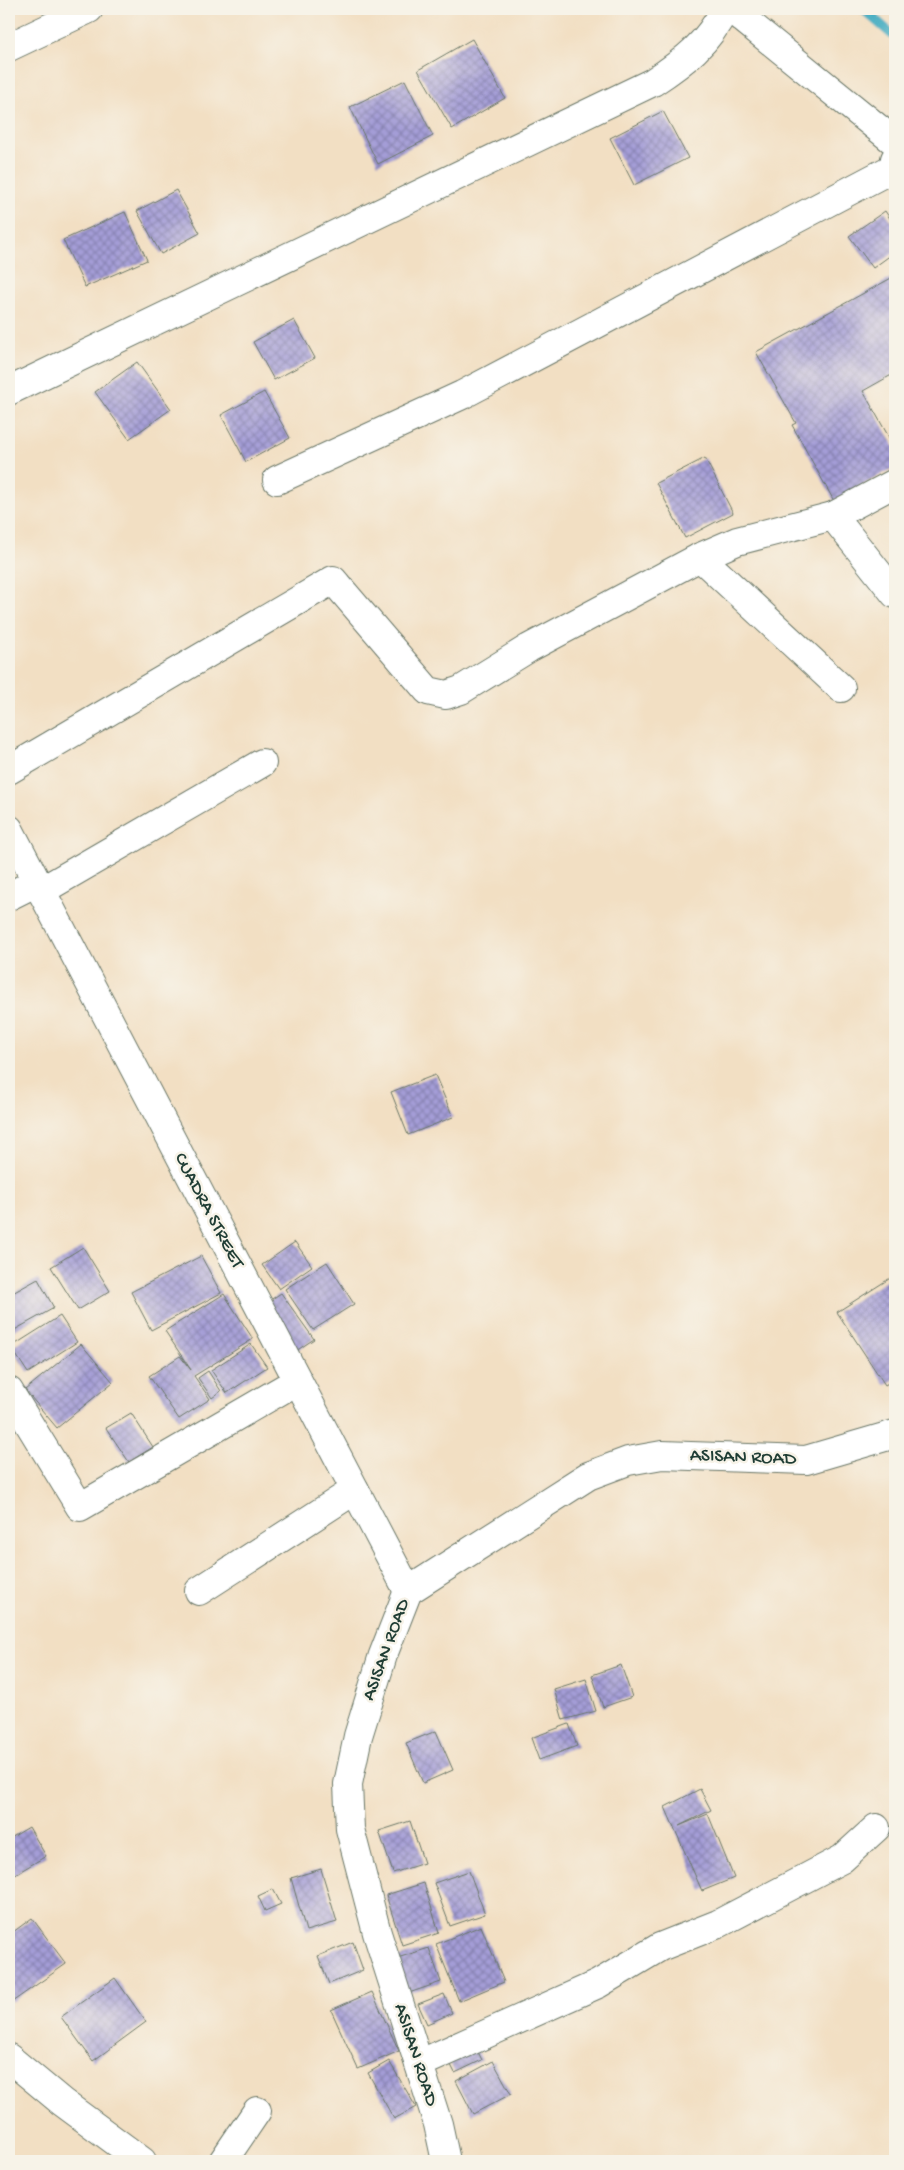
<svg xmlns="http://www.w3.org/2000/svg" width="904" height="2170" font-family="'Gochi Hand',sans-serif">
<defs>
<pattern id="building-cross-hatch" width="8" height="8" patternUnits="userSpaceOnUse" patternTransform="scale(1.25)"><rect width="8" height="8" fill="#a49dd7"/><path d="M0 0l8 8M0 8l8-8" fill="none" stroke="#8581af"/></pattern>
</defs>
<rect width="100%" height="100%" fill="#f7f3e8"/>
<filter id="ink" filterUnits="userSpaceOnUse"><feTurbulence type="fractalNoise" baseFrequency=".02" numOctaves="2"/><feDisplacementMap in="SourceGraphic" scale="10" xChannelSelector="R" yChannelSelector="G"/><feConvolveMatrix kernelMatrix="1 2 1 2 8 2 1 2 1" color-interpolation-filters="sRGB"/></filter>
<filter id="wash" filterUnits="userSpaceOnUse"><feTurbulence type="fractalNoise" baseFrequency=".0096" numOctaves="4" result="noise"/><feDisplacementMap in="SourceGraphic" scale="20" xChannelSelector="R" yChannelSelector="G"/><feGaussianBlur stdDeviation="1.12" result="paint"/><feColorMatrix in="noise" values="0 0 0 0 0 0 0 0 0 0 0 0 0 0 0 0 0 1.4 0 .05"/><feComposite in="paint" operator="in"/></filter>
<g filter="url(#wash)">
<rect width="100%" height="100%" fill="#f2dfc3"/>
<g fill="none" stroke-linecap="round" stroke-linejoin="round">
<polyline stroke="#42acc1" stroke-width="10" points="863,9 895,37"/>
</g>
<g id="blocks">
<g fill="url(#building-cross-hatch)">
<polygon points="472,39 505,98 452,129 418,70"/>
<polygon points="405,80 433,136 378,164 350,107"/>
<polygon points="663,111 688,158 634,185 610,138"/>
<polygon points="176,190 200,233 161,254 137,211"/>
<polygon points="885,211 895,226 895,252 873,268 849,236"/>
<polygon points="125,212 147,260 85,287 63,240"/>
<polygon points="895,276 895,373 863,391 895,448 895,467 834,501 792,425 796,423 756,352"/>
<polygon points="294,320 315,358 274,380 253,342"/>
<polygon points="137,362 171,409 129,439 95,392"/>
<polygon points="264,392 290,438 246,462 221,415"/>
<polygon points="705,458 733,513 685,538 656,483"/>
<polygon points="435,1075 453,1117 408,1135 391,1092"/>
<polygon points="295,1242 312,1266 279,1289 262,1265"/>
<polygon points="83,1247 110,1291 78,1310 51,1267"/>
<polygon points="201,1256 221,1293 151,1330 131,1292"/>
<polygon points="327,1262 354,1304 313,1330 285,1289"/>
<polygon points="892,1277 895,1282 895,1379 885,1385 837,1312"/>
<polygon points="38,1279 54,1308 9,1333 9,1295"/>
<polygon points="281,1293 314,1339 296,1351 263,1305"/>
<polygon points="224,1294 253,1339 194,1376 210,1399 179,1419 149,1376 180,1356 191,1370 165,1331"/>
<polygon points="60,1316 77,1342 28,1373 11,1347"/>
<polygon points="81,1344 113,1382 57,1428 25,1390"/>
<polygon points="251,1344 267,1367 227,1393 211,1370"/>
<polygon points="208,1371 221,1391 212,1398 198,1378"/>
<polygon points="131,1413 153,1447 129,1462 106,1428"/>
<polygon points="621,1665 632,1697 603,1707 592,1675"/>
<polygon points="586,1679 596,1711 563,1720 554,1689"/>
<polygon points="569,1724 577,1746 539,1760 531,1738"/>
<polygon points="436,1731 453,1770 423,1783 406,1743"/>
<polygon points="700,1789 711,1810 679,1826 708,1814 734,1878 702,1891 665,1807"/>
<polygon points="410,1821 424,1863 393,1873 379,1831"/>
<polygon points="895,1824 895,1841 888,1828"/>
<polygon points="29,1827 46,1856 9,1878 9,1839"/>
<polygon points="321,1869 337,1922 306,1931 291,1878"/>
<polygon points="469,1871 485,1914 450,1926 434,1883"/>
<polygon points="424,1883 439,1933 402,1945 386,1895"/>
<polygon points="273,1889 281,1904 265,1911 258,1896"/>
<polygon points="32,1918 66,1964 12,2002 9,1997 9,1935"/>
<polygon points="481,1926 504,1982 459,2001 436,1944"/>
<polygon points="353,1942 363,1970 329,1984 318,1956"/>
<polygon points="429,1948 441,1982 403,1995 391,1960"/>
<polygon points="115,1978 146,2022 93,2061 61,2017"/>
<polygon points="372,1992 399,2051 358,2069 331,2010"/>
<polygon points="444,1994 452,2013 427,2024 418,2004"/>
<polygon points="473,2042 482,2060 455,2073 446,2055"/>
<polygon points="389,2061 416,2107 394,2119 368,2073"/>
<polygon points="493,2061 511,2094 473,2114 456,2081"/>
</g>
</g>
</g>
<g filter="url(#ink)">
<use href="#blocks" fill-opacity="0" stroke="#697666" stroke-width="1"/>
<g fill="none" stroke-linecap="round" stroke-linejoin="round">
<defs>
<g id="minor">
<polyline points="731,9 895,142"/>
<polyline points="9,47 89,9"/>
<path d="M9 391 653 82C685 61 708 43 725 9"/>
<polyline points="277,480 462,395 893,168 895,159"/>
<polyline points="833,516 895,594"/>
<polyline points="700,557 841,688"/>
<polyline points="9,770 333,580 428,691 446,695 461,690 529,648 700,557 737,541 833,516 895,483"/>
<polyline points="9,829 408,1591"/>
<polyline points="41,891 262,763"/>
<polyline points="9,896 37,882"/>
<polyline points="9,1391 80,1507 297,1381"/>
<polyline points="199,1591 355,1490"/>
<polyline points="9,2058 62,2102 142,2161"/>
<polyline points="419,2064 598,1984 660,1947 718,1924 842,1859 876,1828"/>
<polyline points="223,2161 257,2111"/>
<polyline points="446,2161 438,2124 377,1933 350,1829 348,1784 358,1736 383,1655 408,1591 588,1476 628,1461 662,1455 806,1460 895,1434"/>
</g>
</defs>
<use href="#minor" stroke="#697666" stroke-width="30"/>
<use href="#minor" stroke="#fff" stroke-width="28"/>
</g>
</g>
<g text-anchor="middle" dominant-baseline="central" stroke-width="5" stroke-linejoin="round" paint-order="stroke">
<g font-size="19" fill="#1f3d34" stroke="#f7f3e8">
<text transform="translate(208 1211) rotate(62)">CUADRA STREET</text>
<text transform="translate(743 1458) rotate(2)">ASISAN ROAD</text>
<text transform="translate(387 1650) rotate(-70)">ASISAN ROAD</text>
<text transform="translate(415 2055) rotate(72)">ASISAN ROAD</text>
</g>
</g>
<rect width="904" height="2170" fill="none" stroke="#f7f3e8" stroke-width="30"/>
</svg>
